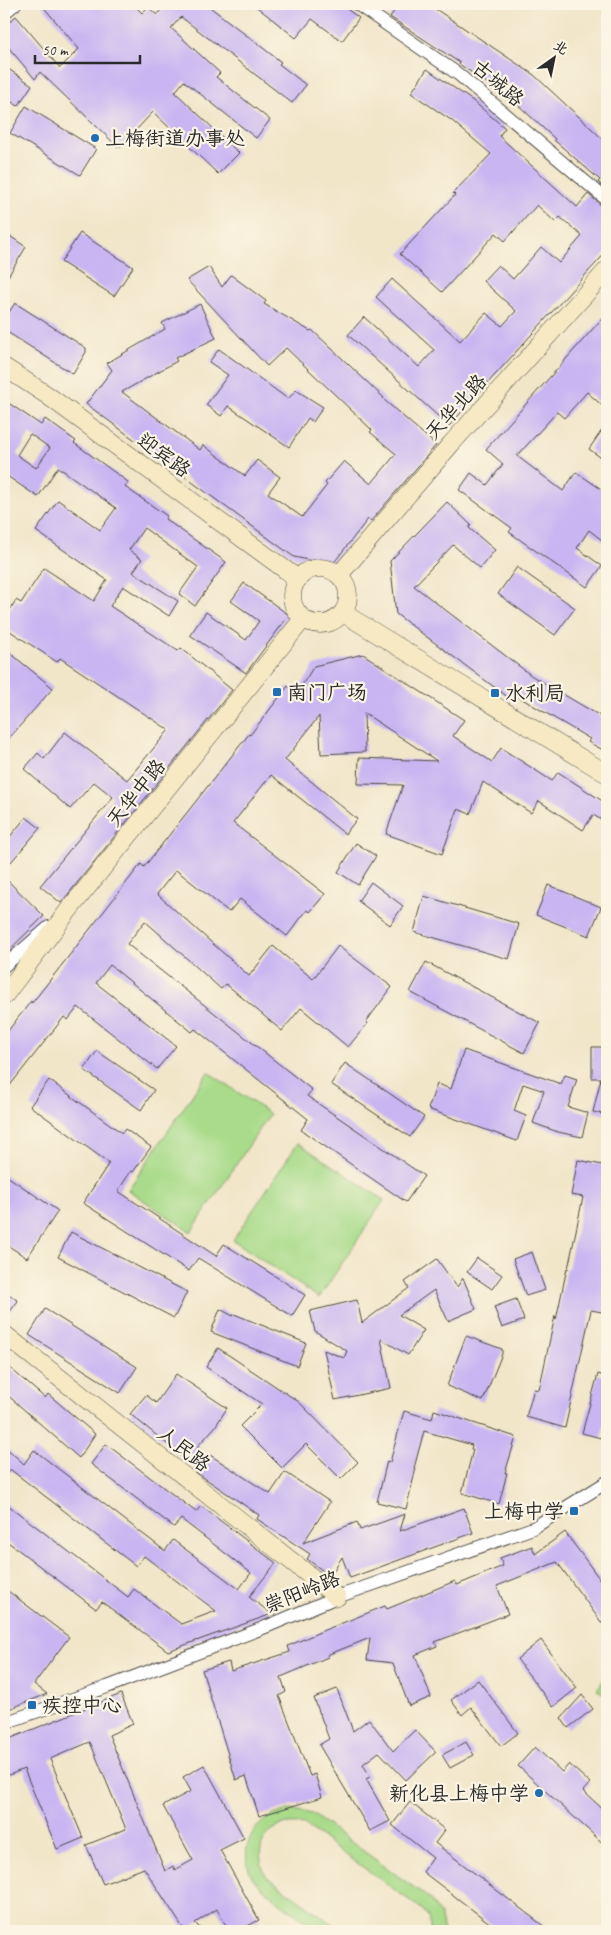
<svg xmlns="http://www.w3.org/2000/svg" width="611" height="1935" font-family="Caveat,'LXGW WenKai TC',sans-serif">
<rect width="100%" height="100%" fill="#fcf5e5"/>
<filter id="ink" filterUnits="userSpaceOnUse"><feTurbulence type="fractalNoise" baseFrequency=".02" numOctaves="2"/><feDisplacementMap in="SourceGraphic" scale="10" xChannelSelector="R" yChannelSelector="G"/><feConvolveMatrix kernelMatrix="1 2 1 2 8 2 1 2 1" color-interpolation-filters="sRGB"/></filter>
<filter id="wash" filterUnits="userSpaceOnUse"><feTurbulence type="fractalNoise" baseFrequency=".0096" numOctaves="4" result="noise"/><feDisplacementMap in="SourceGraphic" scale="20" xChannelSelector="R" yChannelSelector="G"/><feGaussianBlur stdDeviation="1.12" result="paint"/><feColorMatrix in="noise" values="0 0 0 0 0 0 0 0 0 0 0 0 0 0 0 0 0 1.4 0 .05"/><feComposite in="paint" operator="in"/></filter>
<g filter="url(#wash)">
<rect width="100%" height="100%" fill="#f2e6c9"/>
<g fill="#a9db8a" stroke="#6a835a">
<polygon points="208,1072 270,1114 191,1232 128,1190"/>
<polygon points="298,1143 384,1200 319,1298 233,1240"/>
<polygon points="607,1676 607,1697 597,1689"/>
<path d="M294 1810 312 1814 430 1899 440 1914 444 1931H431L428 1917 423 1910 304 1825C270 1817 249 1847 267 1877L343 1931C336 1931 326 1933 320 1930 308 1925 259 1888 253 1878 234 1845 259 1812 294 1810Z"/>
</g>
<g id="blocks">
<g fill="#c9b5f2" fill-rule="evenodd">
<polygon points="41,4 133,4 142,13 148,7 157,15 166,4 206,4 281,62 279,64 306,85 292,103 181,17 171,28 220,73 216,77 270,120 256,138 184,81 175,92 239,153 218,174 153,112 119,148 40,72 35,79 4,42 4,27 16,16 60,68 79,49"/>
<polygon points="253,4 340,4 359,18 342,41 312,19 296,38"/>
<polygon points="399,4 428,4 534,75 607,143 607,190 598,182 600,180 554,140 555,139 504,92 503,94 459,64 460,63 390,17"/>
<polygon points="4,66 32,85 18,106 4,97"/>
<polygon points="427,69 473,101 505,128 499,136 577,207 588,194 602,206 607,208 607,251 449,426 348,335 364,317 419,367 434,350 376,297 392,279 460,341 486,313 502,326 516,311 483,281 498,265 513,279 541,247 559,263 582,236 560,217 555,222 537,205 505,241 496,233 442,292 400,254 455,195 453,193 491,154 451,120 411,93"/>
<polygon points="26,106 96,149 80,175 10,133"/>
<polygon points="4,232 26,247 4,283"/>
<polygon points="80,233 133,267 114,296 61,262"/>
<polygon points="209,267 222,287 231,275 266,301 264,304 310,331 312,330 384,398 383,399 436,445 371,521 368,519 332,565 294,557 86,404 112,370 107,363 165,329 162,323 200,304 216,338 175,358 177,361 122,392 200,450 203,445 245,476 257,460 280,477 268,493 302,517 327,485 325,483 344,461 371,484 396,454 370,432 372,430 286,348 267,366 187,280"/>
<polygon points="15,303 86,348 86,352 73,374 4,330 4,320"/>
<polygon points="607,313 607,364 603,369 607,373 607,410 587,392 564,418 557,412 517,456 563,491 576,472 607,493 607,544 589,530 577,548 602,566 587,587 509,532 512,528 459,490 471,473 487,485 503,464 486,449"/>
<polygon points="219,349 288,399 296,390 323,407 313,422 308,418 289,447 228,406 221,416 206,405 228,375 209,362"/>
<path d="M4 400 41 425 45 419 76 441 74 443 128 482 125 487 167 516 165 519 226 562 195 606 179 594 198 567 144 528 129 550 142 559 133 572 178 601 169 616 123 586 110 606 178 651 181 648 232 690 61 903 40 886 113 797 94 782 70 809 24 769 38 753 44 759 65 732 127 780 169 730 60 658 57 662 4 627V619L16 600 21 603 44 568 94 601 107 580 36 531 58 500 100 530 116 508 58 467 38 497 4 474ZM30 434 50 448 36 468 17 455Z"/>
<polygon points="607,423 607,462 589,449"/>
<polygon points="447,502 471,525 469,528 495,550 480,568 453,545 414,586 532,676 607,720 607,752 588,742 590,739 517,696 513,701 396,614 390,561"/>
<polygon points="517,567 575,608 555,635 498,594"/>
<polygon points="244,583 289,615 246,673 190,635 206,612 246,640 259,621 231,601"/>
<polygon points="4,648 53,688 4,744"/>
<polygon points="363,654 464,720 453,736 492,762 501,748 552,781 558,772 607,804 607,823 593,815 583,830 539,801 531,813 483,782 470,814 458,809 442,854 386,834 403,785 358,784 359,758 437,761 364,713 365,752 321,754 319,716 285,760 357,819 345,834 271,775 233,823 325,894 310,912 307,910 287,936 240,899 229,912 176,870 157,894 249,976 273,946 313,979 338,946 392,987 366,1022 368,1023 348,1047 301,1008 282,1031 226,984 221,989 145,921 127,944 312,1090 307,1096 424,1176 406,1202 301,1130 308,1119 195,1029 192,1032 110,965 96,983 176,1046 157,1069 78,1007 68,1020 64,1017 4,1093 4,1036 31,1001 32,1003 141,864 144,867 249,734 250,735 288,686 297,693 314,666"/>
<polygon points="26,817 40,828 11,862 4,856 4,844"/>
<polygon points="356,843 376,856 358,885 338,872"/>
<polygon points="4,877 44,916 4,955"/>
<polygon points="371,882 403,906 390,925 358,901"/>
<polygon points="548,885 601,907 589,936 536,915"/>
<polygon points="424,896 519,924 509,959 414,932"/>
<polygon points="426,962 540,1023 524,1053 410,992"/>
<polygon points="592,1047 607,1047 607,1115 593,1112 601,1078 592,1078"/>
<polygon points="464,1050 561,1084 565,1075 577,1079 568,1107 588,1113 582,1137 558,1132 533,1123 544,1091 523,1084 514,1111 526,1116 517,1141 428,1109 437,1084 451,1089"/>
<polygon points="97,1051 154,1090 141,1110 84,1070"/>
<polygon points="345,1063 424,1117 410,1137 331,1084"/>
<polygon points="49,1080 122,1133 125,1129 151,1147 133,1172 131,1171 118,1191 216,1256 224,1244 305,1295 292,1316 198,1258 189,1271 83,1203 109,1163 30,1106"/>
<polygon points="578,1160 607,1166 607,1313 591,1310 565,1428 526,1417 534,1389 539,1390 555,1316 556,1320 567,1268 568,1269 583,1197 571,1195"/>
<polygon points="4,1174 58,1211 27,1258 4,1243"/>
<polygon points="71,1232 187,1292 174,1318 58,1257"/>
<polygon points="532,1252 545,1290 526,1296 513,1259"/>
<polygon points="477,1258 502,1275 492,1289 467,1272"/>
<polygon points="437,1259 457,1287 463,1278 476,1309 448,1321 434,1290 399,1315 424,1330 408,1355 381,1339 391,1388 335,1400 324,1350 344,1358 347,1351 315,1331 310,1311 357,1300 362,1323 409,1288 405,1282"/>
<polygon points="4,1290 18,1301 4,1319"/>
<polygon points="516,1299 524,1320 502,1328 494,1307"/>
<polygon points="45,1309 137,1367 120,1393 29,1335"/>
<polygon points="220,1309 233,1316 234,1314 306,1343 297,1366 211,1332"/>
<polygon points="466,1336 502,1349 502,1354 483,1401 447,1386"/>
<polygon points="218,1348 299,1402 358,1462 341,1479 306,1444 282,1468 240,1426 262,1404 206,1367"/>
<polygon points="4,1363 45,1398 48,1394 95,1434 79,1458 4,1392"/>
<polygon points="176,1374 227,1408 215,1427 197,1447 200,1449 191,1463 130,1414 146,1395 156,1403"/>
<polygon points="598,1374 607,1377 607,1417 601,1438 582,1433"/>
<polygon points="434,1410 516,1437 505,1473 507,1473 499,1504 462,1493 473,1450 471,1449 472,1445 424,1431 414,1468 416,1468 406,1509 377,1502 387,1461 390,1462 404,1411 432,1419"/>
<polygon points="106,1444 196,1512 201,1506 276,1563 249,1597 272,1614 168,1651 102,1602 96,1609 4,1539 4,1502 128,1597 134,1589 181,1624 216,1611 144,1556 136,1566 11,1470 4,1478 4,1446 24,1464 34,1450 165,1551 173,1540 239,1589 251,1573 181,1519 174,1527 91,1464"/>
<polygon points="210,1455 270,1494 285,1472 330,1502 303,1543 357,1522 360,1530 405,1514 400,1531 464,1508 473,1533 350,1578 342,1557 330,1576 307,1559 310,1554 257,1519 259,1515 194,1471"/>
<polygon points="565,1532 607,1589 607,1630 557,1562 497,1586 508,1614 435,1642 437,1646 415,1655 431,1697 409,1706 393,1663 367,1660 370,1638 327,1655 328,1657 281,1677 286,1692 279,1696 310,1776 315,1774 322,1797 259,1816 246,1776 236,1780 202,1670 229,1662 231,1671 290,1652 288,1646 322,1631 385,1606 387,1609 455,1581 457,1585 503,1566 500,1558 532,1546 535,1554"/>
<polygon points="4,1588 69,1637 34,1684 47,1694 4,1711"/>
<polygon points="541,1640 577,1688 553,1707 517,1659"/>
<polygon points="478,1680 518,1733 501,1746 471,1707 462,1715 451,1700"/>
<polygon points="337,1689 353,1731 369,1719 393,1751 415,1730 436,1752 406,1780 379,1752 363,1764 370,1777 366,1779 390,1821 370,1831 319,1745 329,1739 314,1698"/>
<polygon points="121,1694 133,1724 109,1735 165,1871 173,1866 175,1870 193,1860 163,1806 191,1791 183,1777 204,1765 244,1838 220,1850 259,1920 238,1931 229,1931 217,1909 195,1923 203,1931 185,1931 144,1868 103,1884 86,1845 126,1829 90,1742 50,1759 83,1838 57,1849 24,1769 4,1777 4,1741"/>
<polygon points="582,1695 593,1709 568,1728 561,1718"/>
<polygon points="466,1742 474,1755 450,1768 442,1755"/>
<polygon points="535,1747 562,1772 569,1764 590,1783 583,1791 607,1813 607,1847 518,1766"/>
<polygon points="410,1802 445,1830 435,1843 550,1931 500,1931 423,1872 433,1858 392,1825"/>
</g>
</g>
</g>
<g filter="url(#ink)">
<use href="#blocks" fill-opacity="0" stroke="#494743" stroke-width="1"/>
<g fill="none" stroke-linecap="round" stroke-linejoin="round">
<defs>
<g id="street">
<polyline points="357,4 458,74 607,200"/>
<polyline points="4,13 15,4"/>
<polyline points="4,966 49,927"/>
<polyline points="4,1723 107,1687 263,1628 337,1597 533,1528 607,1482"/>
</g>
<g id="secondary">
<polyline points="4,367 47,395 298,579"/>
<circle cx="320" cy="596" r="28"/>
<polyline points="339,575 451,444 607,270"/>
<polyline points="343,613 607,774"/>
<polyline points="4,996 68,911 303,619"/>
<polyline points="4,1334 337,1597"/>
</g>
</defs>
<use href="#street" stroke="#494743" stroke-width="14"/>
<use href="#secondary" stroke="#494743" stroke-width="19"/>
<use href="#street" stroke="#fff" stroke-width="12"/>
<use href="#secondary" stroke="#f6e9c3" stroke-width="18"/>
</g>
</g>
<g fill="#1f6fb2" stroke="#fcf5e5" stroke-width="2">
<circle cx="95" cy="138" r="5"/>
<rect x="272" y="687" width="10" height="10" rx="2.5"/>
<rect x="490" y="688" width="10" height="10" rx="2.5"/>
<rect x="569" y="1506" width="10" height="10" rx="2.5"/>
<rect x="27" y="1700" width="10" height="10" rx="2.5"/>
<circle cx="539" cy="1793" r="5"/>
</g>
<g text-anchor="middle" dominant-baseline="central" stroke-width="4.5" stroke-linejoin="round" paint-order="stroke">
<g font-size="20" fill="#2b2b2b" stroke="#fcf5e5">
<text transform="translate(498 83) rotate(40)">古城路</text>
<text transform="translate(456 407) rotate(-48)">天华北路</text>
<text transform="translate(164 455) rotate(36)">迎宾路</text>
<text transform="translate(136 793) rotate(-51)">天华中路</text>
<text transform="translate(184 1449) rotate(38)">人民路</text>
<text transform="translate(302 1592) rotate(-22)">崇阳岭路</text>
</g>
<g font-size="20" fill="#2b2b2b" stroke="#fcf5e5" text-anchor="start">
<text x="105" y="138">上梅街道办事处</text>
<text x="287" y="692">南门广场</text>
<text x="505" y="693">水利局</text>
<text x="564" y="1511" text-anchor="end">上梅中学</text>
<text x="42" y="1705">疾控中心</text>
<text x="529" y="1793" text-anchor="end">新化县上梅中学</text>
</g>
</g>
<rect width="611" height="1935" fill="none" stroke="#fcf5e5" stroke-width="20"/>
<g transform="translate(554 58) rotate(33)" stroke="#fcf5e5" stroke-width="4" paint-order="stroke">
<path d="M0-4L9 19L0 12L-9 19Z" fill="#2b2b2b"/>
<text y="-8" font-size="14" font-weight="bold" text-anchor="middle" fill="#2b2b2b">北</text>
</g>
<path d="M35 55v8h105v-8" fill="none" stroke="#2b2b2b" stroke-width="2.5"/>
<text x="42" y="55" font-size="15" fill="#2b2b2b" stroke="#fcf5e5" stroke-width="4" paint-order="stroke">50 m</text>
</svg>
